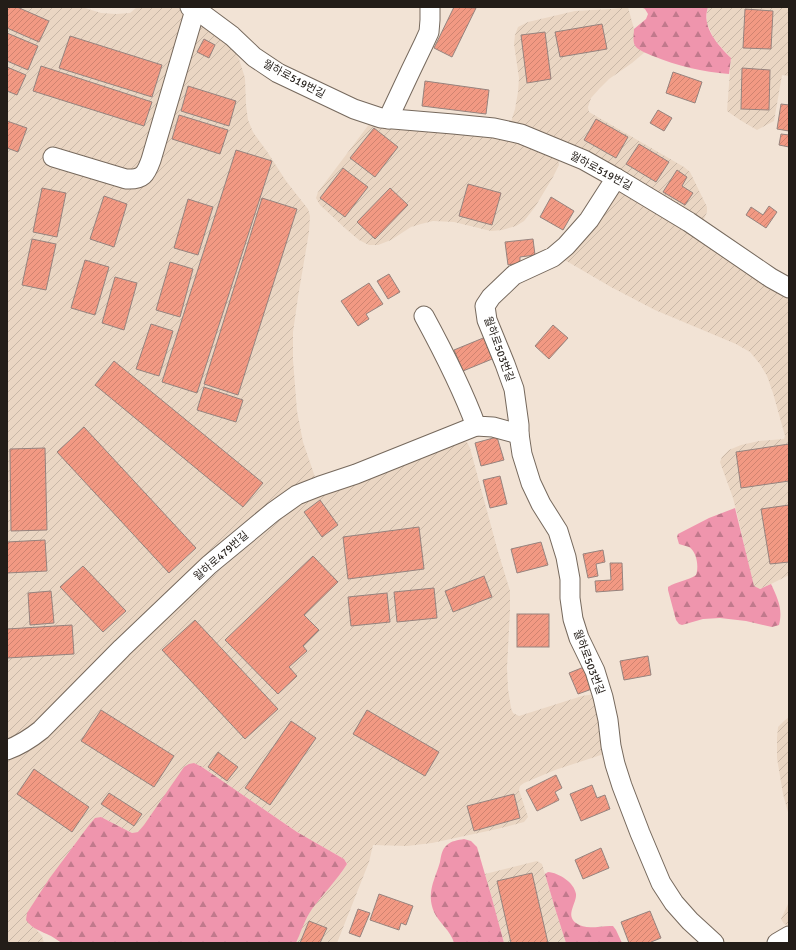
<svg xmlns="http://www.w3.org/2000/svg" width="796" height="950" font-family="Signika,'Noto Sans KR',sans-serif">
<defs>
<pattern id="industrial-furrows" width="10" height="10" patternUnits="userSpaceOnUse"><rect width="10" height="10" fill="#ead6c3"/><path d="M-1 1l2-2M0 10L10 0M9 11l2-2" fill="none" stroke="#c8b7a7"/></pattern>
<pattern id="forest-firs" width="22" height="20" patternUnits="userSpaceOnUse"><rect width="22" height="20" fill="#ef95ad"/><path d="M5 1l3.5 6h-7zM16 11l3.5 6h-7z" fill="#c1798c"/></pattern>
<pattern id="building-hatch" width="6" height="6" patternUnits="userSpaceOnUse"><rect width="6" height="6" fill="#f29983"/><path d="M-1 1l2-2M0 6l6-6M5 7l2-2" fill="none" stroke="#cf8370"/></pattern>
</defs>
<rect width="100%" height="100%" fill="#f2e3d5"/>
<g fill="url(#industrial-furrows)">
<polygon points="7,7 82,7 101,13 116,14 130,13 137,7 177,7 210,28 229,42 239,59 245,78 246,105 248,120 253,132 268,153 286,181 308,209 310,216 309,232 298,297 293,332 293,360 297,411 303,442 315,477 292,488 268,504 229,534 121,638 27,730 7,743"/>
<polygon points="628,7 634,29 634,41 636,47 645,52 632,63 609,79 600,88 591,98 588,107 589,112 684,167 690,172 707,207 707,212 704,219 699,220 510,125 515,109 518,92 519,78 514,44 515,35 518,27 528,22 575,11 611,9"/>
<polygon points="708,7 789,7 789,76 782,75 774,121 757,130 740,120 727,111 731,58 721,47 713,37 707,23 707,11"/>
<polygon points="370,123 476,134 527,143 558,157 559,165 553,177 535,207 524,221 516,226 502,230 491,231 454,222 433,221 421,224 411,227 391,240 378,245 369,245 359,240 346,229 320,205 316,198 318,192"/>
<polygon points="617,190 696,238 789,298 789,575 771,584 759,589 754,586 752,581 739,522 733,498 720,462 722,457 729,450 741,445 759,441 784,439 785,436 773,393 767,376 760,364 750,352 736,344 655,310 611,287 563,259"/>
<polygon points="461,442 467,442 470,448 497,548 510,591 510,610 507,668 508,689 511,708 513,713 519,716 582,696 595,694 604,754 555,770 524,783 520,786 519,790 528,817 524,822 497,829 432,843 407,846 373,845 369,862 337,943 296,943 303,925 311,910 326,891 341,873 347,864 344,859 297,832 202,767 138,832 132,833 101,817 95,819 89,825 63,860 29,924 36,929 42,936 44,943 7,943 7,758 68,711 186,599 290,511 311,498"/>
<polygon points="789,717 789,816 783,794 777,758 777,738 778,727 784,721"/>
<polygon points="537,861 542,864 554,905 566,943 504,943 485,874"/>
<polygon points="789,902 789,925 787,925 784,924 781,919"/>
</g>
<g fill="url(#forest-firs)">
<path d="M641 7H708C701 27 718 45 731 58L729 74C703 72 677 66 653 56 648 54 640 51 636 47 632 43 634 34 634 29L646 19 648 14 645 9Z"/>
<path d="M735 508 754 586 760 589 771 584C778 599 783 609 779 625L772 627 746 621 720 618 703 619 682 625 679 624 676 620 668 590V587C677 581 688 581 696 575 699 567 697 552 689 547 686 546 682 545 679 544L677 537 678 534 709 518Z"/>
<path d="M194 763 202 767 297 832 344 859 347 864C337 880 323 894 312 909 305 919 301 932 296 943H62C58 941 55 938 51 936 41 931 32 929 26 920L27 913 49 879 89 825 95 818 101 817 132 833 138 832 144 825 184 767 189 764Z"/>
<path d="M464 839 471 841 477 847 491 895 504 943H454C451 931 439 923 434 912 426 892 435 880 440 862 441 856 442 849 447 845 451 841 458 840 464 839Z"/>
<path d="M548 872C559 873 574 882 576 894 577 903 565 915 576 923 586 931 601 925 613 926L616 930 622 943H566L554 905 545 874Z"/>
</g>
<g fill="url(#building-hatch)" stroke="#96837e">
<polygon points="7,7 17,7 49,21 39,42 7,28"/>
<polygon points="454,7 476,8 452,57 434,48"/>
<polygon points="745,9 773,11 771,49 743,48"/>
<polygon points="602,24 607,49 560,57 555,32"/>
<polygon points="545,32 551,79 527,83 521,35"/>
<polygon points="7,33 38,46 28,70 7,61"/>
<polygon points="70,36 162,65 152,97 59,68"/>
<polygon points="204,39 215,45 209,58 197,52"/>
<polygon points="41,66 152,102 144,126 33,91"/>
<polygon points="7,67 26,75 17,95 7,91"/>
<polygon points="742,68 770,70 769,110 741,109"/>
<polygon points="673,72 702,82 695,103 666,93"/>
<polygon points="425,81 489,90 486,114 422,106"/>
<polygon points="188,86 236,101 229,126 181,111"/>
<polygon points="781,104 789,105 789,131 777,129"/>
<polygon points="658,110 672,118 664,131 650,123"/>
<polygon points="179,115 228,130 220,154 172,139"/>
<polygon points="596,119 628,137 616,158 584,140"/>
<polygon points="7,121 27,128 18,152 7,148"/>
<polygon points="374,128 398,147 375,177 350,158"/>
<polygon points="781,134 789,135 789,147 779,145"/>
<polygon points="639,144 669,162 656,182 626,164"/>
<polygon points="236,150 272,161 197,393 162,382"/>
<polygon points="343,168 368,187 345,217 320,198"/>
<polygon points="677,170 687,177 682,186 693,193 685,205 663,192"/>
<polygon points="468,184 501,193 492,225 459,216"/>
<polygon points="42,188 66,193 57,237 33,232"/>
<polygon points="390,188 408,205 375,239 357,222"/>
<polygon points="104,196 127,204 114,247 90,239"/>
<polygon points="551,197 574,211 563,230 540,217"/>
<polygon points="262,198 297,209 238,395 204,384"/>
<polygon points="188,199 213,207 198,255 174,248"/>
<polygon points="769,206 777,212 766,228 746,215 751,207 763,215"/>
<polygon points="32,239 56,244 46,290 22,285"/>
<polygon points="533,239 535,255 520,257 520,263 508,265 505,242"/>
<polygon points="85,260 109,267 95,315 71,308"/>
<polygon points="170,262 193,269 180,317 156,310"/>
<polygon points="389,274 400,292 388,299 377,281"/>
<polygon points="115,277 137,283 124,330 102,323"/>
<polygon points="369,283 383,304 366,314 369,319 358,326 341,301"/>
<polygon points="151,324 173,331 159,376 136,369"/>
<polygon points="553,325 568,338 549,359 535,346"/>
<polygon points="488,336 497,357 463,371 454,350"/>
<polygon points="114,361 263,483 243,507 95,385"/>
<polygon points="204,387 243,400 236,422 197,410"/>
<polygon points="84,427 196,548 169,573 57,452"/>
<polygon points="497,437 504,460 481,466 475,443"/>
<polygon points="789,444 789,481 741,488 736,452"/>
<polygon points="45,448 47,530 11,531 10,449"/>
<polygon points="500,476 507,504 490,508 483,480"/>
<polygon points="320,500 338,525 322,537 304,512"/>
<polygon points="789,505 789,562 770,564 761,509"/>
<polygon points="419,527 424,569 348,579 343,537"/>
<polygon points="45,540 47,571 7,573 7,542"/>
<polygon points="541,542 548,565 517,573 511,549"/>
<polygon points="603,550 605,562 596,564 598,576 588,578 583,554"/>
<polygon points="313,556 338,582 304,615 319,630 303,646 307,651 289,667 297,676 278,694 225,640"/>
<polygon points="610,563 622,563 623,590 596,592 595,581 611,580"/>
<polygon points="83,566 126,611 103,632 60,587"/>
<polygon points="484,576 492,597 453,612 445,591"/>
<polygon points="434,588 437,618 397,622 394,592"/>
<polygon points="51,591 54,623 30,625 28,593"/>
<polygon points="387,593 390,622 351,626 348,597"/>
<rect x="517" y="614" width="32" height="33"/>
<polygon points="195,620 278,709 245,739 162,650"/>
<polygon points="72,625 74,654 7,658 7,629"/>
<polygon points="648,656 651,675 624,680 620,661"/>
<polygon points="584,667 592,689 578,694 569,673"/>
<polygon points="101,710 174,756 154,787 81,741"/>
<polygon points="367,710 439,752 425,776 353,734"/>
<polygon points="291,721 316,738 270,805 245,788"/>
<polygon points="218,752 238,767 227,781 208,767"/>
<polygon points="34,769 89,807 72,832 17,794"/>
<polygon points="556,775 562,788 555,792 559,800 537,811 526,790"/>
<polygon points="592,785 597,798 605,795 610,809 581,821 570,794"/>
<polygon points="109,793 142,814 134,826 101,804"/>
<polygon points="514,794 520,818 474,831 467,806"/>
<polygon points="601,848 609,868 583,879 575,860"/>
<polygon points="532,873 548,943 511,943 497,881"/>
<polygon points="379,894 413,906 406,925 401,923 399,930 370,920"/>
<polygon points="358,909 370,913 360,937 349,933"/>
<polygon points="650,911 661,938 651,942 651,943 629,943 621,922"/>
<polygon points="309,921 327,928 320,943 300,943"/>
</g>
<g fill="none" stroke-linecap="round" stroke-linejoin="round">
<defs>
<g id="minor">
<polyline points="190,7 205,16 232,36 254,57 278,73 354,109 381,118 453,124 494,128 521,134 584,160 616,178 689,222 771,278 789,288"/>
<polyline points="388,119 411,70 424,43 429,32 430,20 430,7"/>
<path d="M53 157 126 179C143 180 146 174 151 160L195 10"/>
<polyline points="616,178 589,220 566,246 553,257 514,275 491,297 485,306 487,320 505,364 514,389 519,425 519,434 522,454 531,483 541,504 558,531 566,557 570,579 570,598 573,619 579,638 595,671 603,697 608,720 611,746 615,764 622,786 640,833 661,883 674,903 690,921 714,943"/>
<path d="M424 316C443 351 462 388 476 426L493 427 519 434"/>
<path d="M7 750C20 745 30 739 41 730L122 648 209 565 273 512 297 495 320 486 356 474 476 426"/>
<polyline points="777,943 789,936"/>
</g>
</defs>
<use href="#minor" stroke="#76695d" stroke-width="21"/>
<use href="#minor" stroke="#fff" stroke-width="19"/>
</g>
<g text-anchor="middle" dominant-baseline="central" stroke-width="3" stroke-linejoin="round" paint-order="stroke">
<g font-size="11" fill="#231d18" stroke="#fff">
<text transform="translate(294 79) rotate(28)">월하로519번길</text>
<text transform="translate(601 171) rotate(28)">월하로519번길</text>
<text transform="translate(499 349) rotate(70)">월하로503번길</text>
<text transform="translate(221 556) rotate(-41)">월하로479번길</text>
<text transform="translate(589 662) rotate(69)">월하로503번길</text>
</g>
</g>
<rect width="796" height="950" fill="none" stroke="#231d18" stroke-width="16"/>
</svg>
